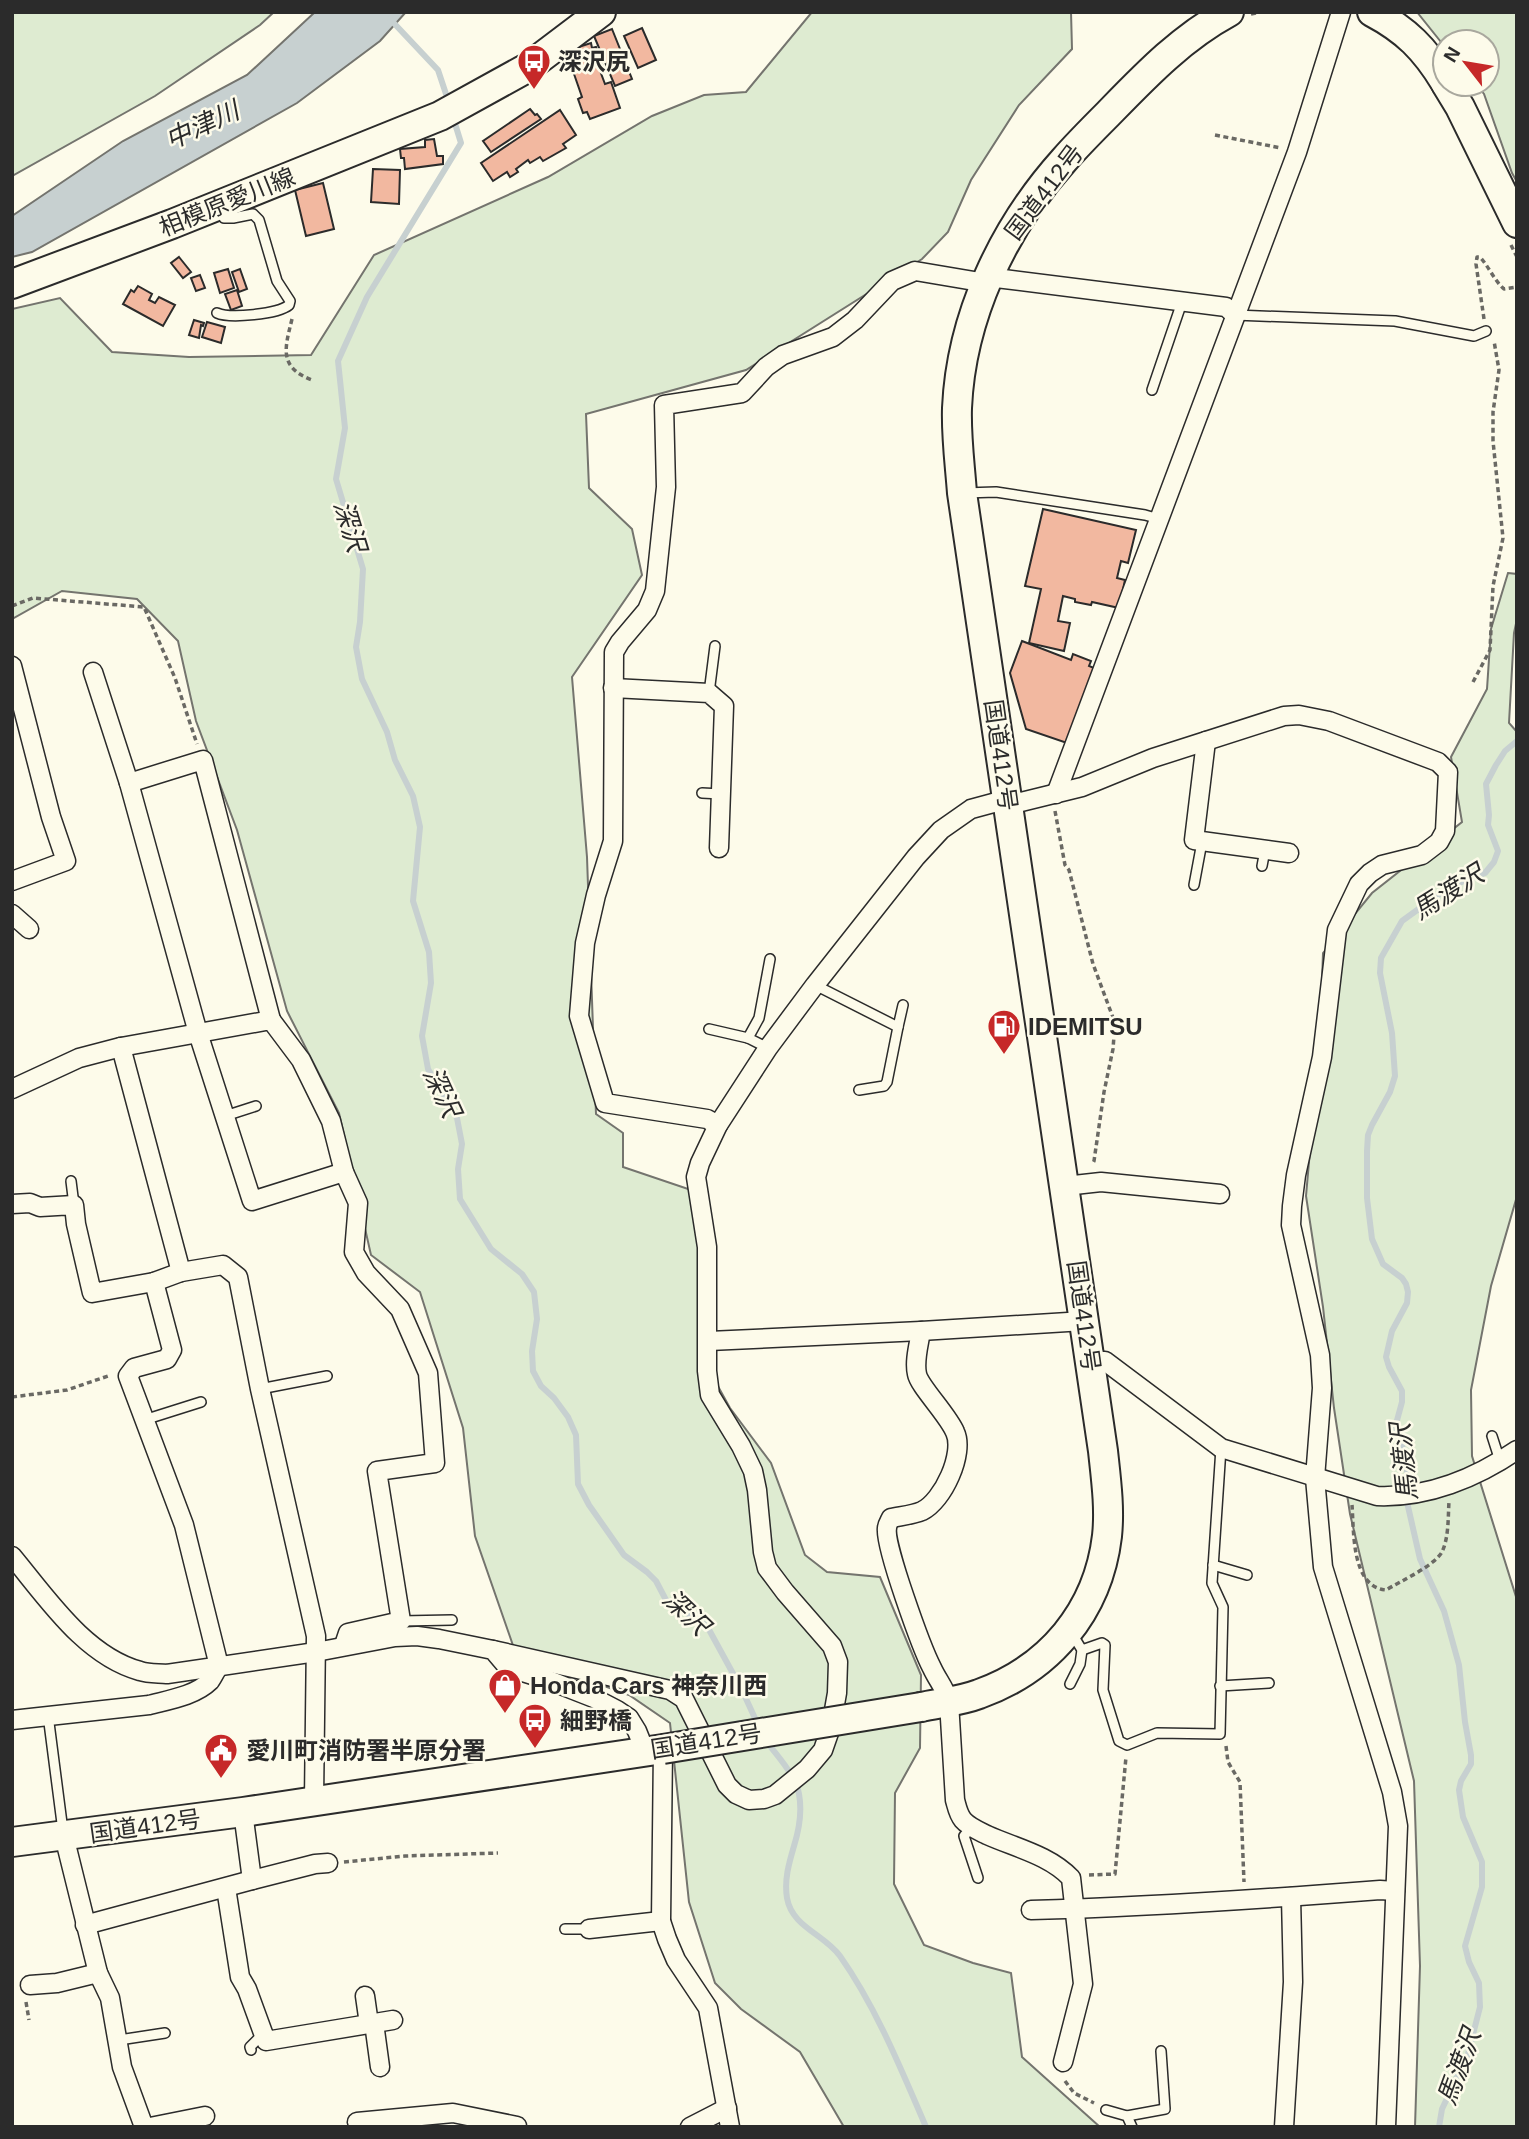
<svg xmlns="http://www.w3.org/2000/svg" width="1529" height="2139" font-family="Arial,'Noto Sans JP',sans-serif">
<rect width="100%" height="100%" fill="#fdfbea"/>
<g fill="#deebd1" stroke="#74746e" stroke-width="2">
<polygon points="12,12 274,12 260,25 155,96 12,176"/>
<polygon points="812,12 1071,12 1072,49 1019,105 971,180 948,232 922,259 746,370 586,414 589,488 632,529 642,575 572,677 587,857 596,1114 623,1133 623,1167 700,1193 704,1361 730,1408 771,1463 805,1555 827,1572 880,1577 921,1675 920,1748 895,1793 894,1884 924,1945 973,1963 1011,1973 1022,2057 1100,2127 844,2127 800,2052 741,2009 715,1983 689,1902 670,1723 629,1695 516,1654 475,1536 463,1428 420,1292 371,1255 339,1113 287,1011 237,830 196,721 178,641 137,599 62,591 12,619 12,309 60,298 112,352 189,357 311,355 374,255 548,177 652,116 704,95 746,92"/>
<polygon points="1417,12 1517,12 1517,182 1512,173 1484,94 1476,84 1487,84 1487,42 1445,42 1445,47"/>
<polygon points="1508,573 1517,574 1517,619 1514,633 1509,723 1517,732 1517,1196 1491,1286 1471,1390 1472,1456 1517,1600 1517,2127 1415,2127 1420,1966 1414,1781 1350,1514 1334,1408 1323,1307 1306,1196 1320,1037 1323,953 1372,893 1462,822 1451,757 1487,689 1491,629"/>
</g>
<polygon fill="#c7d0d0" stroke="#74746e" stroke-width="2" points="315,12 406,12 380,41 297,103 32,252 12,257 12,216 123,141 247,75"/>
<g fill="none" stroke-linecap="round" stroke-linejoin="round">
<g stroke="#c7d0d0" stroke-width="6">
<polyline points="390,19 438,70 449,103"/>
<polyline points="453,117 461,143 367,297 338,361 345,428 336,479 363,569 360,622 356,647 362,679 387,732 395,760 413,796 420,827 413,901 429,952 431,983 422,1036 428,1069 457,1118 462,1144 458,1169 460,1199 491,1249 522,1274 534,1292 537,1319 532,1351 533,1371 541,1386 554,1398 568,1417 576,1435 578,1484 589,1505 624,1555 647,1572 656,1581 666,1600 707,1626 742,1690 759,1727"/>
<path d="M765 1740C776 1754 796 1776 799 1794 802 1810 799 1830 794 1846 789 1863 784 1880 787 1898 792 1927 824 1934 840 1956 876 2007 901 2069 926 2127"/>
<polyline points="1439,2127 1442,2109 1468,2054 1480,2007 1479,1983 1469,1962 1465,1946 1482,1887 1482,1862 1463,1817 1459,1790 1461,1781 1471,1764 1471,1755 1465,1722 1459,1665 1444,1611 1420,1559 1407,1502 1407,1459 1397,1433 1396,1424 1402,1402 1402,1391 1389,1367 1386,1357 1392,1331 1407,1303 1408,1292 1406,1284 1402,1278 1383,1264 1372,1239 1367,1198 1367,1151 1368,1135 1372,1125 1390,1092 1395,1076 1392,1033 1380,973 1381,958 1402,921 1449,887 1485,873 1494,862 1498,851 1488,825 1489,815 1486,784 1496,765 1505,751 1517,741"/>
</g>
</g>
<g fill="#f2b8a0" stroke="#2b2b2b" stroke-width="2">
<polygon points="642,28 656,60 638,68 624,36"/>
<polygon points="612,29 632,79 615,86 594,36"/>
<polygon points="591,43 592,48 596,47 603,67 599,68 605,84 611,82 620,108 590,119 587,112 583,113 578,99 582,97 566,51"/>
<polygon points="530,109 535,115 537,114 541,119 491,152 483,141"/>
<polygon points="560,110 576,135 563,144 566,148 543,161 540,157 530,163 528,160 516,169 518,172 510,177 507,172 493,181 481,163"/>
<polygon points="434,139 437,156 443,156 443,164 405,169 404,158 401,158 400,149 425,147 425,140"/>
<polygon points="373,169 400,170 399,204 371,202"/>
<polygon points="323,183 334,229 306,236 295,190"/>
<polygon points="179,257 191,272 183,278 171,263"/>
<polygon points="228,269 234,288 220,293 214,273"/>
<polygon points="240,269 247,289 239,292 232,272"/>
<polygon points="200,275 205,288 196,291 191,278"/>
<polygon points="138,286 152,294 149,300 155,303 159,297 175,305 163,326 123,304 131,290 134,292"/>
<polygon points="237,290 242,306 231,310 225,294"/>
<polygon points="194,320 204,323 203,326 201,325 199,338 189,335"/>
<polygon points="207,322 225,327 221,343 202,337"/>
<polygon points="1043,509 1136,530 1128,563 1121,561 1117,578 1125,580 1119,608 1092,602 1091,605 1075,602 1075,599 1063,596 1058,621 1070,623 1064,651 1029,643 1041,589 1025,586"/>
<polygon points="1022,641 1071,660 1073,654 1091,661 1089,666 1094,668 1067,743 1026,729 1010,673"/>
</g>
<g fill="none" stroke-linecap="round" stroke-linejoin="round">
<defs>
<g id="service">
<path d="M217 313C230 319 278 314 289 305L290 301 277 281 259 220 253 214 233 218H224L220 207"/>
<polyline points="1235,315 1395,321 1474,336 1486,331"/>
<polyline points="1152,390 1182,302"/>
<polyline points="964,493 996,492 1145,515 1159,519"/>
<polyline points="709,693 715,646"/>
<polyline points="702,793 721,794"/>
<polyline points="1262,866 1265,850"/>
<polyline points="1194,885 1202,842"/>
<polyline points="815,985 898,1027 887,1082 884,1086 859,1090"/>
<polyline points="898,1027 903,1005"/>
<polyline points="709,1029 748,1038 768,1048"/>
<polyline points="748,1038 759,1018 770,959"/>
<polyline points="225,1116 256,1106"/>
<polyline points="71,1181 74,1205"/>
<polyline points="260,1389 327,1376"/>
<polyline points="144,1420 201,1402"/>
<polyline points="1492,1436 1500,1461"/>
<polyline points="1213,1565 1247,1575"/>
<polyline points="401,1621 452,1620"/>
<polyline points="1082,1650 1102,1643 1105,1645 1103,1690 1119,1741 1127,1745 1157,1733 1220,1734 1223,1607 1212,1583 1221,1448"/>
<polyline points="1070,1684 1080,1664 1082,1650 1071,1632"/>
<polyline points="1220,1686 1269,1683"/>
<polyline points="48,1715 63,1831"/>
<polyline points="972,1827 964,1836 978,1878"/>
<polyline points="565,1929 589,1929"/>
<polyline points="119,2040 165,2033"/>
<polyline points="251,2050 250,2047 258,2039 263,2037"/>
<polyline points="1106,2110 1127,2116 1132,2127"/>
<polyline points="1127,2116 1165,2109 1161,2051"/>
</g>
<g id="minor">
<polyline points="988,277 1226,307 1235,315"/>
<polyline points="12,666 51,817 66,861 12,881"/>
<polyline points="93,672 129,783 198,1033 252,1201 344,1172"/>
<polyline points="613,688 709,693 724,706 719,848"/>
<polyline points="1206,741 1194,840 1289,853"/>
<polyline points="129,783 203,760 271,1020"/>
<polyline points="1056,794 1297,152 1341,12"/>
<polyline points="12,914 29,929"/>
<polyline points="121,1047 181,1272"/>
<polyline points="12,1089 79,1058 121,1047 271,1020 301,1060 331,1121 344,1172 358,1203 354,1252 366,1273 400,1309 428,1373 435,1463 377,1471 401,1621 348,1633 344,1645"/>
<polyline points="718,1125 707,1119 605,1103 579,1016 585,943 596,895 613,841 614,652 620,642 647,610 655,591 666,487 664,405 742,393 766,367 783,355 833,337 855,320 892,281 915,271 986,283"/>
<polyline points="1065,1186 1101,1182 1220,1194"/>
<polyline points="12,1204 30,1203 40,1207 74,1205 76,1224 92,1293 154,1282 181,1272 223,1265 238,1277 260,1389 316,1636 314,1800"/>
<path d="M921 1331C919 1344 914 1361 917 1374 919 1386 948 1415 955 1432 965 1453 943 1501 922 1511 913 1515 900 1516 891 1518 889 1522 887 1525 887 1528 884 1545 922 1649 932 1668 938 1681 945 1688 949 1702L955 1800C957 1807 958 1814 963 1820 969 1827 979 1831 987 1835 1016 1848 1049 1855 1071 1878L1083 1984 1063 2062"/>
<polyline points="709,1341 921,1331 1084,1321"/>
<path d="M1091 1361H1105L1221 1448 1377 1496C1427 1498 1476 1478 1517 1450"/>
<path d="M12 1556C47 1598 85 1656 140 1671 149 1674 159 1673 167 1674L316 1652 395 1637 417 1636 439 1639 493 1650 504 1663 513 1669 548 1680 594 1698 617 1710 629 1718 637 1731 645 1751"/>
<polyline points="493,1650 670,1690 684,1699 727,1785 736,1794 749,1800 764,1799 775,1795 807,1769 823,1750 831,1727 837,1693 838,1662 832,1646 785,1592 767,1568 763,1552 757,1490 753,1471 741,1446 710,1395 707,1371 707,1247 696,1177 700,1163 718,1125 768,1048 815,985 916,857 941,830 971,809 1008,799 1021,802 1082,787 1153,758 1284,716 1299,715 1329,721 1438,762 1448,772 1445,831 1439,842 1422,855 1382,865 1370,873 1359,884 1337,930 1322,1057 1296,1175 1292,1206 1291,1225 1320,1355 1322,1388 1315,1478 1323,1567 1392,1792 1398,1826 1386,2127"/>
<path d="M12 1720 149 1705C168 1700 195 1696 210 1681 213 1677 216 1670 219 1666L184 1525 128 1376 134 1368 167 1359 172 1350 154 1282"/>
<polyline points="663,1749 661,1921 667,1939 676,1960 708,2008 730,2127"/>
<polyline points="243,1812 252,1880"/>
<polyline points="64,1836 98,1973 110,1998 122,2067 144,2127"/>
<polyline points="226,1888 240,1977 247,1989 266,2041 393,2020"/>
<path d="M1031 1910C1148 1907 1264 1899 1380 1890L1395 1891"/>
<polyline points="85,1925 252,1880 315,1864 328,1863"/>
<polyline points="589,1929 661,1921"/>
<polyline points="30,1985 57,1983 98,1973"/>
<polyline points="365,1996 369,2024"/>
<polyline points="374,2023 380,2067"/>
<polyline points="357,2122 453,2113 517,2126"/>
<polyline points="150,2127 205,2116"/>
<polyline points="690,2127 727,2108"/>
<polyline points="1284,2127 1293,1982 1291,1897"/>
</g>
<polyline id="primary" points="12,284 172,224 440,116 527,68 601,12"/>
<g id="trunk">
<path d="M1372 12C1406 30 1425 49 1445 82"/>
<polyline points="1446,84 1460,107 1517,223"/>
<path d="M921 1707C940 1703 961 1701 979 1694 1049 1669 1098 1612 1107 1536 1110 1508 1106 1479 1103 1451L962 493C960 465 956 437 957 408 961 317 1003 228 1064 160 1078 144 1093 129 1108 114 1145 76 1181 38 1229 12"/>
<polyline points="12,1842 243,1812 663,1749"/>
</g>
</defs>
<use href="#service" stroke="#2b2b2b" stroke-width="12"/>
<use href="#minor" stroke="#2b2b2b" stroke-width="21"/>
<use href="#primary" stroke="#2b2b2b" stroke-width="32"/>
<use href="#trunk" stroke="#2b2b2b" stroke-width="32"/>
<g stroke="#6a6964" stroke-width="3.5" stroke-dasharray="5 3.5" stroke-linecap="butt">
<polyline points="1251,14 1261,12"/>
<polyline points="1215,135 1281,148"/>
<polyline points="1511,245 1517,257"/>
<path d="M292 319C285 348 278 367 312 380"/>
<path d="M1484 319 1476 264 1477 257H1480C1489 267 1494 280 1504 289L1517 287"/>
<polyline points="12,606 33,598 144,607 175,678 197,744"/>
<polyline points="1473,682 1490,650 1493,586 1503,538 1493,441 1493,412 1499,370 1494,341"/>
<polyline points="1055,811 1065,865 1069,870 1093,964 1115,1023 1113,1049 1104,1092 1094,1161 1092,1165"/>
<polyline points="12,1397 67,1390 111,1375"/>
<path d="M1352 1505C1354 1531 1351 1587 1386 1590 1401 1581 1434 1566 1442 1552 1449 1537 1448 1517 1449 1501"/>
<polyline points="1226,1746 1228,1762 1240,1782 1244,1882"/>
<polyline points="344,1862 405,1856 498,1853"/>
<polyline points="1089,1875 1115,1874 1126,1757"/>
<polyline points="26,2002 29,2020"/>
<polyline points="1065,2081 1074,2093 1094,2103"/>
</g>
<use href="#service" stroke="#fdfbea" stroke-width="9"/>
<use href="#minor" stroke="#fdfbea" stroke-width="18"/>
<use href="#primary" stroke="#fdfbea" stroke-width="28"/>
<use href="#trunk" stroke="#fdfbea" stroke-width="28"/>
<defs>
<polyline id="trunk-bridge" points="663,1749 921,1707"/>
</defs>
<use href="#trunk-bridge" stroke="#2b2b2b" stroke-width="32" stroke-linecap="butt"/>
<use href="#trunk-bridge" stroke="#fdfbea" stroke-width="28"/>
</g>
<defs>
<symbol id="bus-pin" viewBox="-11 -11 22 30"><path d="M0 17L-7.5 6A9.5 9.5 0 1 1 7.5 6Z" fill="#c62828" stroke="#fdfbea"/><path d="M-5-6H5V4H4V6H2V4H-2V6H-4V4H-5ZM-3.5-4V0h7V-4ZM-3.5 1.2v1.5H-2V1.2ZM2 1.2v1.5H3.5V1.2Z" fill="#fff"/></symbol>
<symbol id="fuel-pin" viewBox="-11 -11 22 30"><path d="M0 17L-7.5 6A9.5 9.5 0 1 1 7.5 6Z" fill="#c62828" stroke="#fdfbea"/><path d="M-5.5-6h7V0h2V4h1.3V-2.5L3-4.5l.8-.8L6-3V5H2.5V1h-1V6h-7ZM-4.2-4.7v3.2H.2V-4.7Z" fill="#fff"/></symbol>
<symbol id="shop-pin" viewBox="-11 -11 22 30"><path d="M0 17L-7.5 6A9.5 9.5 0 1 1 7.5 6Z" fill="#c62828" stroke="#fdfbea"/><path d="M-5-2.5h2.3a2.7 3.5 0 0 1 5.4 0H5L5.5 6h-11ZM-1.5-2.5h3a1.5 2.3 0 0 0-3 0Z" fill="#fff"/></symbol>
<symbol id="civic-pin" viewBox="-11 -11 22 30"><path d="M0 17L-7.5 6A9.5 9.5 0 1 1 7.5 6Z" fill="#c62828" stroke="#fdfbea"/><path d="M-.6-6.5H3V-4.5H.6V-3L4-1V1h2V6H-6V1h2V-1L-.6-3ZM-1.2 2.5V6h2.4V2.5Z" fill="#fff"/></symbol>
</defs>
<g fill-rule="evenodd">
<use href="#bus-pin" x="515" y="42" width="38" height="52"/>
<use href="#fuel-pin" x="985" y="1007" width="38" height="52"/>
<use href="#shop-pin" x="486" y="1666" width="38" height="52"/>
<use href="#bus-pin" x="516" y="1701" width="38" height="52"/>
<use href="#civic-pin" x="202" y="1731" width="38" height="52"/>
</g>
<g text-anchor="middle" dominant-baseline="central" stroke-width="5" stroke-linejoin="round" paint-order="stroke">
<g font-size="24" font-weight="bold" fill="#2b2b2b" stroke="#fdfbea" text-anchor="start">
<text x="558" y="61">深沢尻</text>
<text x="1028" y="1026">IDEMITSU</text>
<text x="530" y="1685">Honda Cars 神奈川西</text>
<text x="560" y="1720">細野橋</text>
<text x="246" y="1750">愛川町消防署半原分署</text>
</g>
<g font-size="24" fill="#2b2b2b" stroke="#fdfbea">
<text transform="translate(1044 192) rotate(-53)">国道412号</text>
<text transform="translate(227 202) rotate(-22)">相模原愛川線</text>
<text transform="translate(1001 755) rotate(82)">国道412号</text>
<text transform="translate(1084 1316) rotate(82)">国道412号</text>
<text transform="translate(706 1741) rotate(-9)">国道412号</text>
<text transform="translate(145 1826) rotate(-8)">国道412号</text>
</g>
<g font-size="26" font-style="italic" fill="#2b2b2b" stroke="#fdfbea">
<text transform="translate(202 125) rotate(-25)">中津川</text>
<text transform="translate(350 526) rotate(73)">深沢</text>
<text transform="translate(1448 892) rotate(-32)">馬渡沢</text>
<text transform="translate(442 1092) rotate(65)">深沢</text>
<text transform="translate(1404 1462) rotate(-96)">馬渡沢</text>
<text transform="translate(686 1612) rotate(44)">深沢</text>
<text transform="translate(1459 2067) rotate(-70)">馬渡沢</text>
</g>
</g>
<rect width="1529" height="2139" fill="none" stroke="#2b2b2b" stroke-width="28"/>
<g transform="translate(1466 63) rotate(301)"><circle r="33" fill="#fdfbea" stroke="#a9a89e" stroke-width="2"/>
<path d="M0-5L12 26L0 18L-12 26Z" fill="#c62828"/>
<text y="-10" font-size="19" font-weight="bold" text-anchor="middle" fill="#2b2b2b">N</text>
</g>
</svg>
